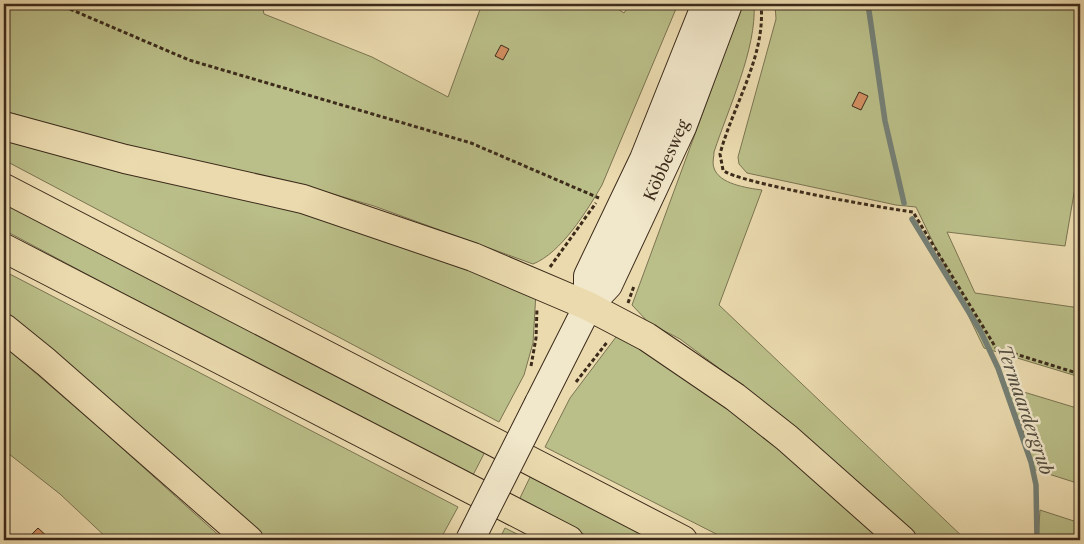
<svg xmlns="http://www.w3.org/2000/svg" width="1084" height="544" font-family="'Libre Caslon Text',serif">
<rect width="100%" height="100%" fill="#eadaae"/>
<filter id="stains"><feTurbulence type="fractalNoise" baseFrequency=".004" numOctaves="4"/><feColorMatrix values="0 0 0 0 .2 0 0 0 0 .09 0 0 0 0 .02 0 0 0 .5 -.17"/></filter>
<radialGradient id="worn" r=".72"><stop offset=".6" stop-color="#630" stop-opacity="0"/><stop offset="1" stop-color="#630" stop-opacity=".3"/></radialGradient>
<g fill="#babe88" stroke="#7b7452">
<path d="M4 4H262L264 14 372 57 448 97 482 4H610L624 13 630 4H678L602 185C587 211 561 253 533 264L374 206 309 187 150 153 4 111Z"/>
<path d="M743 4H754C757 48 728 109 714 152 714 157 712 163 714 168 719 184 747 188 762 190L719 305 966 540H922L763 401 680 339 649 323 632 305Z"/>
<polygon points="775,4 1080,4 1080,158 1065,246 947,232 975,293 1080,308 1080,377 984,348 916,207 896,205 747,173 739,164 738,157 776,19"/>
<polygon points="4,139 118,172 305,210 536,292 533,343 524,375 499,422 4,160"/>
<polygon points="4,194 487,448 473,475 332,405 4,230"/>
<polygon points="4,271 458,507 440,540 255,540 4,320"/>
<polygon points="619,333 680,366 890,540 728,540 545,447 570,398"/>
<polygon points="4,346 103,431 224,540 109,540 60,494 4,450"/>
<polygon points="1004,386 1080,409 1080,484 1033,469 1022,426"/>
<polygon points="532,473 655,540 595,540 519,500"/>
<polygon points="1040,510 1080,523 1080,540 1038,540"/>
<polygon points="505,528 527,539 530,540 499,540"/>
</g>
<g fill="none" stroke-linecap="round" stroke-linejoin="round">
<g stroke="#748076" stroke-width="5.5">
<polyline points="868,4 885,121 904,203"/>
<polyline points="912,219 981,332 998,368 1031,462 1036,485 1037,540"/>
</g>
</g>
<g fill="#d38f60" stroke="#3c2b1b">
<polygon points="501,45 509,49 503,60 495,56"/>
<polygon points="859,92 868,96 861,110 852,106"/>
<polygon points="38,528 51,540 26,540"/>
</g>
<g fill="none" stroke-linecap="round" stroke-linejoin="round">
<defs>
<g id="secondary">
<polyline points="588,306 588,276 644,159 706,4"/>
<polyline points="539,403 588,306 608,285 682,127 728,4"/>
</g>
<g id="highway">
<polyline points="4,126 125,159 303,199 473,257 588,306 647,337 735,397 787,438 902,540"/>
<polyline points="4,188 683,540"/>
<polyline points="4,248 569,540"/>
<polyline points="4,328 46,362 249,540"/>
</g>
</defs>
<use href="#secondary" stroke="#3c2b1b" stroke-width="30"/>
<use href="#highway" stroke="#3c2b1b" stroke-width="30"/>
<g stroke="#3c2b1b" stroke-width="3" stroke-dasharray="4 2.5" stroke-linecap="butt">
<polyline points="58,4 189,60 471,143 599,198"/>
<path d="M761 4C766 56 733 105 720 154L723 170C733 182 888 209 913 212L996 348 1080 374"/>
<polyline points="550,267 596,203"/>
<polyline points="628,303 634,286"/>
<polyline points="531,366 536,338 537,308"/>
<polyline points="576,382 608,341"/>
</g>
<use href="#secondary" stroke="#f1e7ca" stroke-width="28"/>
<use href="#highway" stroke="#eadaae" stroke-width="28"/>
<defs>
<polyline id="secondary-bridge" points="470,540 539,403"/>
</defs>
<use href="#secondary-bridge" stroke="#3c2b1b" stroke-width="30" stroke-linecap="butt"/>
<use href="#secondary-bridge" stroke="#f1e7ca" stroke-width="28"/>
</g>
<g text-anchor="middle" dominant-baseline="central" stroke-width="5" stroke-linejoin="round" paint-order="stroke">
<g font-size="16" fill="#3c2b1b" stroke="#f1e7ca">
<text transform="translate(666 160) rotate(-66)">Köbbesweg</text>
</g>
<g font-size="18" font-style="italic" fill="#544e41" stroke="#f1e7ca">
<text transform="translate(1025 410) rotate(71)">Termaardergrub</text>
</g>
</g>
<rect width="1084" height="544" fill="none" stroke="#eadaae" stroke-width="20"/>
<rect x="5" y="5" width="1074" height="534" fill="none" stroke="#3c2b1b" stroke-width="2.5"/>
<rect x="10" y="10" width="1064" height="524" fill="none" stroke="#3c2b1b"/>
<rect width="100%" height="100%" filter="url(#stains)"/>
<rect width="100%" height="100%" fill="url(#worn)"/>
</svg>
